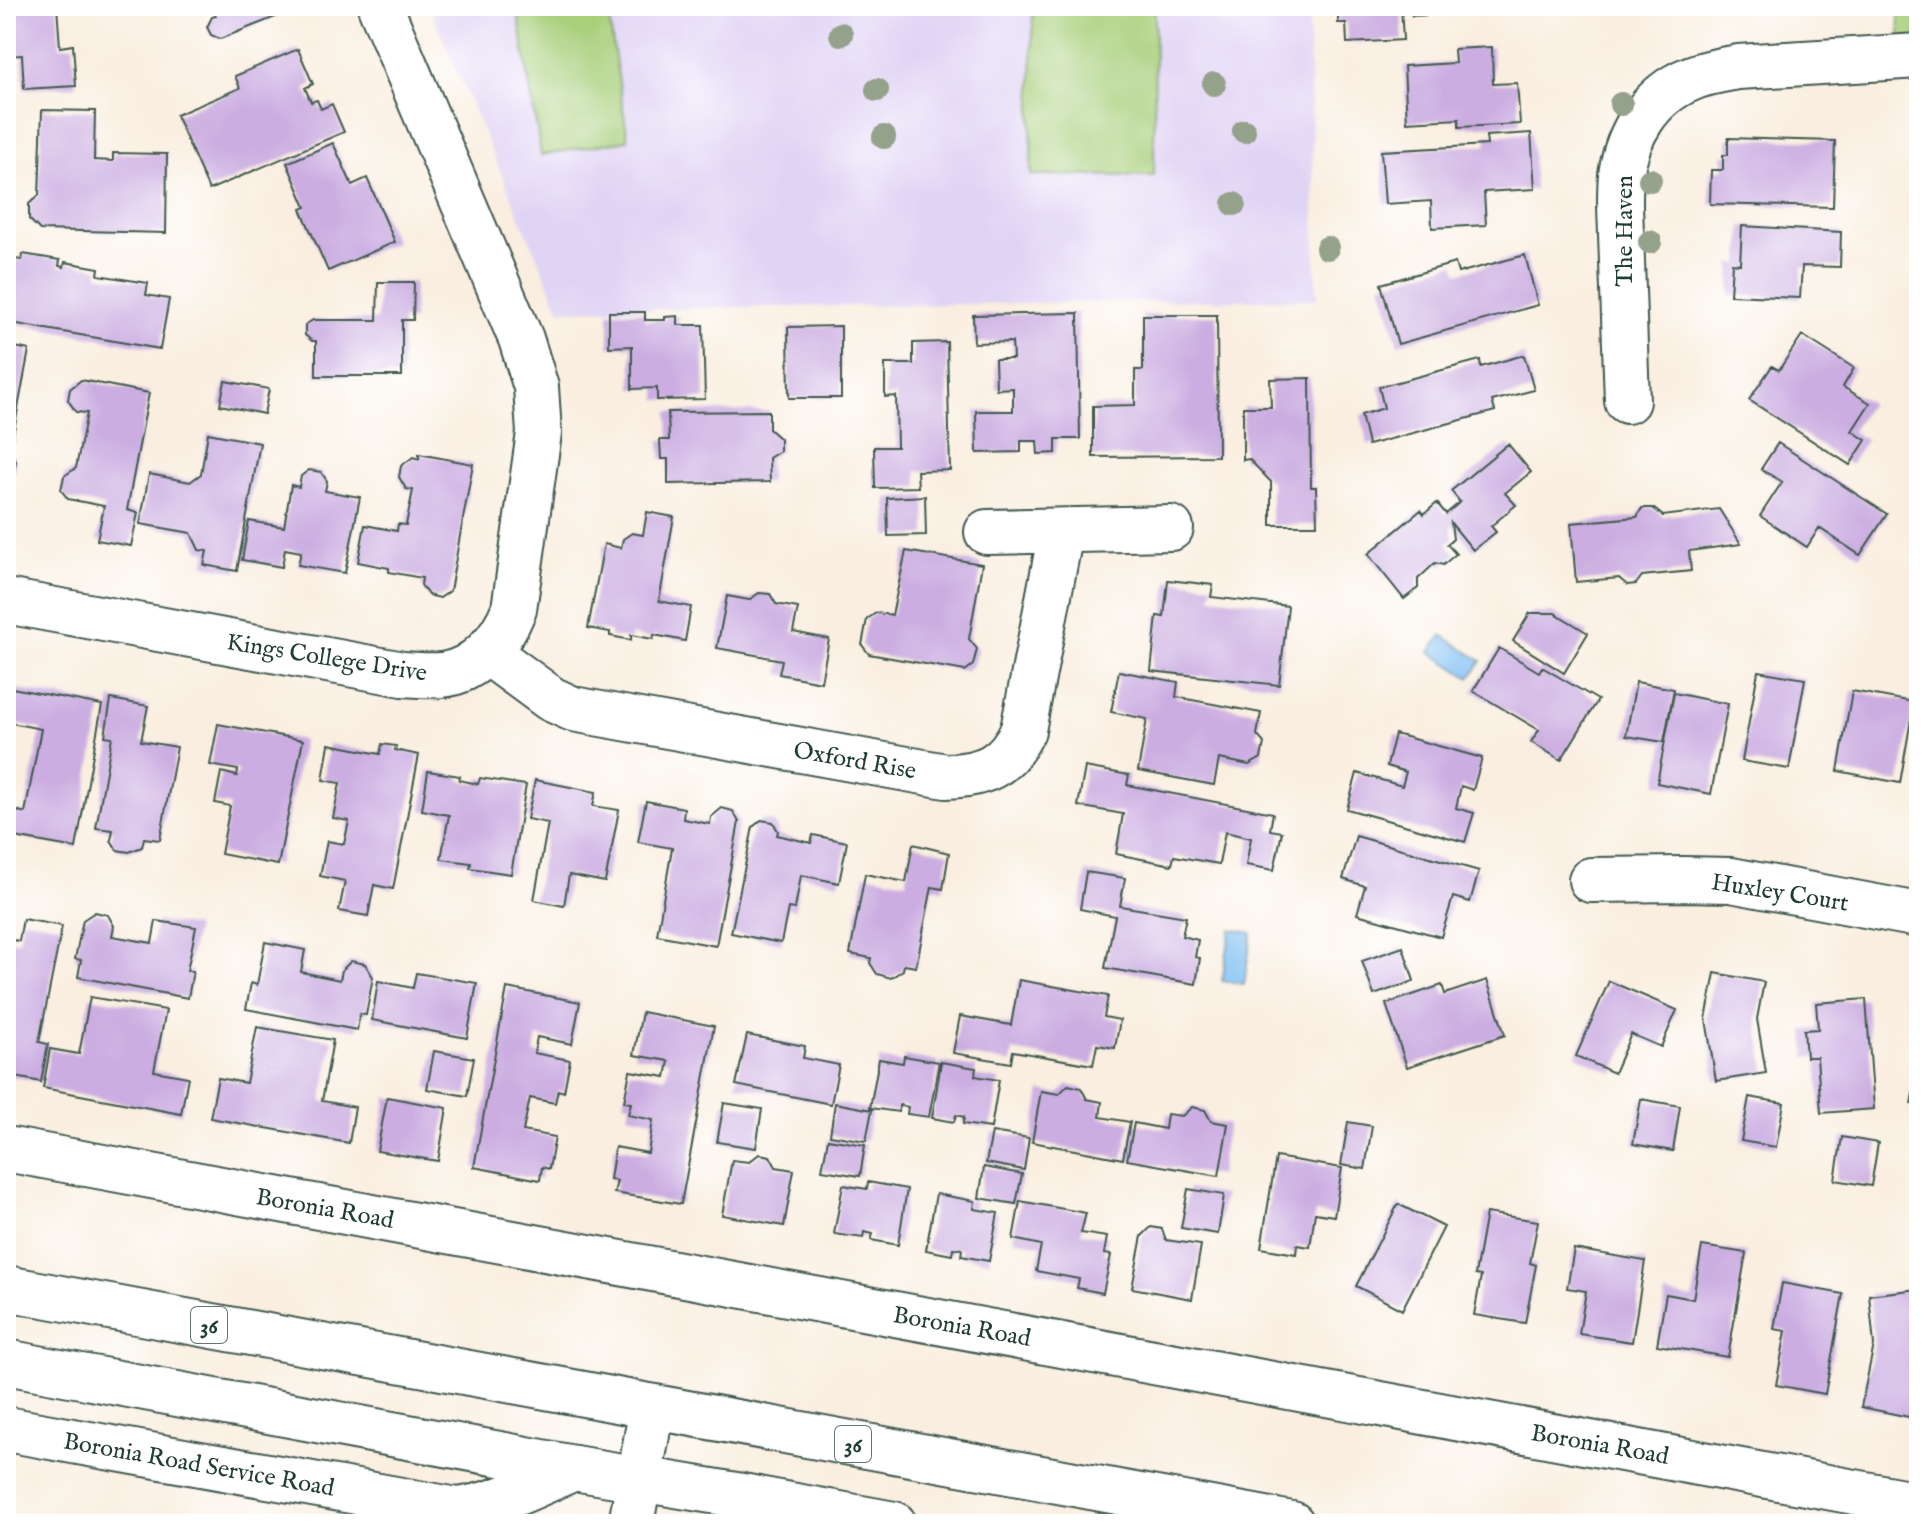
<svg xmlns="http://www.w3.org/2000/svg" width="1925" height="1530" font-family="'IM FELL English',serif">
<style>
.built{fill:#e0d4f4}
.green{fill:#a8cf7a;stroke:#648657;stroke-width:2}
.water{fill:#7dbef2;stroke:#4e7e93;stroke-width:2}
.building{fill:#cbade1}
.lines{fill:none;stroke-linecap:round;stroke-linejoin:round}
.minor-casing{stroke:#40584e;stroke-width:48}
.major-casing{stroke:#40584e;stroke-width:48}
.minor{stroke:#fff;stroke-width:44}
.major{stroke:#fff;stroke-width:44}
.tree{fill:#94a18b}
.labels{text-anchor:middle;stroke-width:6;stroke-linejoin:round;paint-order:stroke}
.shield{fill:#fff;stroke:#627771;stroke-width:2}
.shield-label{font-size:22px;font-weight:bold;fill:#1f3d34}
.street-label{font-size:24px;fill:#1f3d34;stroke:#fff}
</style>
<rect width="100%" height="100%" fill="#fff"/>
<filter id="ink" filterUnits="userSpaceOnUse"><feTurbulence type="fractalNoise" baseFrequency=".0125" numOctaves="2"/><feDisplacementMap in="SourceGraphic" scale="16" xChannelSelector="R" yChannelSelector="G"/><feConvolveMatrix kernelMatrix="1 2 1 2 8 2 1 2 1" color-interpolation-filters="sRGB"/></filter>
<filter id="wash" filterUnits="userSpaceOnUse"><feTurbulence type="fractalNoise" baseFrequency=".006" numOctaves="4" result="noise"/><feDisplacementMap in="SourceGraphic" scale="32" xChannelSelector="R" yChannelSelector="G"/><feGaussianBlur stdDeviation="1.8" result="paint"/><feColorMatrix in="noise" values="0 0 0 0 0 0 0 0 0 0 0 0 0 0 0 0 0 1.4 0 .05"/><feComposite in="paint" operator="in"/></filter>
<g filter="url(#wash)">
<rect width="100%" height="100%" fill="#f9eedf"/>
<path class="built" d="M429,6H1308L1317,299L560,310Z"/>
<path class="green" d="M517,6H607L628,140L541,155Z
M1033,6H1155L1154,176L1031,175Z
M1898,6H1919V56L1902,57Z"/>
<path class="water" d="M1442,635L1482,661L1470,678L1430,652Z
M1231,929L1252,933L1244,984L1222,981Z"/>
<g id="blocks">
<path class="building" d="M6,6H57L60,47L73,45L76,86L24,89L22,55L6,56Z
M212,6H292L293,10L220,39L211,35L207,27L212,17L216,16Z
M1338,6H1401L1403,40L1347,43L1346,23H1338Z
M1411,6H1484V12L1412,16Z
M1491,6H1543V8L1492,11Z
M1492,47L1493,84L1517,83L1520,124L1459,127V119L1407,122L1404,66L1455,63L1454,49Z
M298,49L313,84L305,88L311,102L317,100L321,109L332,104L344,132L209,190L176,115L240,88L235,76Z
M42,110L95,111L94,160L113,161V153L167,154L166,233L40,230L29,219V204L39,195Z
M1531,133L1535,189L1484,192L1486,225L1432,228L1431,201L1385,204L1381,151L1487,145L1486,136Z
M1728,138L1835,141L1833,207L1710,204L1711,170H1723V155H1728Z
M333,143L352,185L367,178L395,242L328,271L301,209L306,207L287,163Z
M1742,226L1841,232L1840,267L1802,266L1800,298L1730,295L1732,263L1740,264Z
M23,254L60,260L59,266L64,267L65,262L99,268L98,275L148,283L146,295L169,299L160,349L6,322V258L22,260Z
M1525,255L1538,305L1398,344L1381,284L1455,263L1458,273Z
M378,282H414L413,320H402V376H316V341H312L305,335V325L313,320H377Z
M609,312H645V320H665V317L678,316V325H703L705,399L657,400V388L632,389V346L609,347Z
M1078,313L1080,439H1056V453L1038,454L1037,441H1021V452L977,453L976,411H1013V388L996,389L995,359H1013L1012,342L974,343L973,315Z
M1143,315H1217L1218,456L1093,457V406L1135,405V370H1143Z
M841,326V398H789L788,327Z
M1802,335L1854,368L1843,387L1870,403L1852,431L1866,440L1850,465L1749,400L1772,366L1779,370Z
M947,342L950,470L917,471L918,487L875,488L874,447H897L896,396L885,397V364H913V343Z
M6,345L29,350L10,451L16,461L14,472L6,477Z
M1524,355L1534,390L1492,401L1495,411L1368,445L1361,415L1384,408L1379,387L1480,360L1481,367Z
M1310,378L1311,487H1316L1317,525H1271V482L1249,459L1243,460V407H1271L1270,379Z
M81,380L149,393L127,510L138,513L131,546L97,540L104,506L68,499L61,490L64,476L76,468L87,413L76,412L68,400L70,389Z
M225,381L269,389L264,414L220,405Z
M769,411V429L780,439V451L769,458L770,482L668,484V459H661L660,440H669L668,412Z
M208,433L260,443L237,571L204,565L207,551L199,550L191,533L140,524L149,474L190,482L201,474Z
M1778,443L1887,514L1860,555L1819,528L1807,547L1760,516L1782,482L1761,469Z
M1508,444L1531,472L1505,493L1516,505L1491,526L1496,532L1473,550L1451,523L1453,539L1447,544L1456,554L1443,565L1435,563L1418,579V588L1404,599L1368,554L1421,510L1424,514L1437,503L1446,514L1460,502L1451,491Z
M419,454L473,464L450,591L440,598L428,595L421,585L422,578L389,572V568L358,562L365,525L397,531L398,524L406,525L413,490L406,489L399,477L401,466L413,457L419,459Z
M309,470L321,472L327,481L325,491L360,497L345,573L298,565L301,552L285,549L282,567L242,560L249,521L284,527L291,485L299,487L301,476Z
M925,496L926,535L888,536L887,498Z
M1642,508H1653L1663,516L1719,509L1741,544L1689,551L1691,571L1642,576L1636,584L1627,585L1619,578L1576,582L1571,523L1637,517Z
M647,512L674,517L659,601L691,607L685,641L654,635L653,639L631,635V640L610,636V632L588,628L604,544L621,548L623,539L632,533L643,535Z
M906,551L982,564L969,639L977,649L973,665L965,671L869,654L862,645L867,619L876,613L892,615Z
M1168,580L1213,585L1211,597L1288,606L1279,685L1151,671L1157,616L1164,617Z
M759,593L770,594L776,604L798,608L793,632L829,639L821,682L779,674L782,660L717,648L727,596L749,600Z
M1530,613H1555L1588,633L1564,673L1513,641Z
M1499,648L1539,672L1542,667L1598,700L1561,760L1531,742L1539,730L1473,691Z
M1119,671L1178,682L1176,697L1261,713L1257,735L1264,743L1261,758L1249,765L1219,759L1214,785L1138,771L1147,719L1111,712Z
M1758,671L1805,679L1789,769L1742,761Z
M1636,682L1674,689L1664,742L1626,736Z
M12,688L102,705L76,848L15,837L10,827L12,817L19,811L25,813L41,729L6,722Z
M1852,691L1914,702L1900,783L1838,771Z
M1674,693L1728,704L1711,794L1657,783Z
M111,699L148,706L141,741L177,747L160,840L144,838L142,847L129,852L117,850L111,840L113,830L96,828L112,737L105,736Z
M218,724L303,740L278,865L221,854L230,806L215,803L221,772L237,776L238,770L210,765Z
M1395,734L1482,758L1473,790L1461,786L1456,808L1474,813L1465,842L1347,809L1357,773L1402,786L1406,772L1387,766Z
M329,744L380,754L382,744L396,746L395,750L419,755L393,889L374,885L368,916L339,911L345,881L320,876L327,841L344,844L349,821L333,818L340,783L323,780Z
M1085,767L1129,775L1127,785L1273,813L1270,830L1282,832L1274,870L1246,865L1251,838L1225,832L1219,864L1174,856L1172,865L1116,854L1123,814L1078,806Z
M428,771L460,776L459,780L478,784L480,778L526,785L511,874L470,868L471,863L441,859L449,815L422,810Z
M535,780L596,792L593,806L619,810L605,882L569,875L564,906L534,900L548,823L527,819Z
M646,801L684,808L683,819L710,824L711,817L722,808L733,811L739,822L716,946L657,935L672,848L638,842Z
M761,820L773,822L778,831L777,835L811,843L813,835L847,842L839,883L801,875L795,909L788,908L781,943L731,933L753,827Z
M1356,836L1479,871L1470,902L1453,897L1441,937L1357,914L1365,886L1343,879Z
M913,844L949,853L943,889L932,887L916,967L904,965L903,970L891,978L877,974L870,963L871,958L850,954L865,874L906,882Z
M1086,872L1125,878L1120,906L1186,917L1182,936L1198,940L1195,957L1200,958L1196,984L1105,968L1115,916L1080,909Z
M95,912L108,915L114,926L112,936L152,943L156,921L196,927L187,971H193L188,998L78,977L81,960L75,959L83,920Z
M23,919L62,926L39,1042L48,1044L41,1082L6,1075V939L19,941Z
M265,942L305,950L301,972L340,980L342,970L351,961L365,964L373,977L366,1015L360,1014L357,1030L246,1009L251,983L257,985Z
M1403,947L1414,981L1374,995L1362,961Z
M416,973L477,983L467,1038L372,1020L378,981L413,988Z
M1715,973L1764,982L1757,1019L1766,1073L1716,1081L1706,1019Z
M1019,980L1108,996L1104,1017L1120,1020L1115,1048L1097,1045L1093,1065L1013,1051L1011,1063L953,1053L960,1016L1011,1025Z
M1487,980L1505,1035L1407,1067L1386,1004L1442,985L1445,994Z
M1609,981L1677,1010L1661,1047L1631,1034L1614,1073L1576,1056Z
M507,988L580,1002L572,1044L537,1037L534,1053L570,1060L564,1092L558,1090L555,1103L530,1098L523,1131L555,1137L549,1169L542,1167L540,1180L474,1167Z
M90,997L166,1010L154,1071L188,1077L181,1114L43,1088L50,1049L79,1054Z
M1866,999L1874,1109L1821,1113L1817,1057H1806L1804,1030L1818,1029L1816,1003Z
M642,1012L714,1026L681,1204L614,1193L617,1181L610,1179L615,1147L648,1153L653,1120L628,1115L631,1103L624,1102L630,1071L666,1077L669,1061L634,1055Z
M257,1027L333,1040L322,1101L355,1107L349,1143L210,1118L218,1078L246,1083Z
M747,1035L805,1046L803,1058L839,1065L831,1104L736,1085Z
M434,1051L474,1058L467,1096L427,1089Z
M904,1056L939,1062L929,1117L907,1114L908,1107L900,1105L898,1112L870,1108L879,1059L903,1063Z
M941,1062L976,1068L975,1076L999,1080L991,1128L963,1124L964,1117L956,1115L954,1122L932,1118Z
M1918,1069H1919V1105L1911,1104Z
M1068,1085L1081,1088L1087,1099L1102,1102L1100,1117L1130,1122L1123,1159L1032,1142L1041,1091L1059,1094Z
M387,1097L447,1108L438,1161L377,1151Z
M1749,1097L1784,1103L1776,1147L1741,1141Z
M1641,1099L1680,1106L1673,1151L1633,1144Z
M724,1103L762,1109L756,1148L717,1142Z
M835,1103L872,1110L866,1141L830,1135Z
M1192,1107L1205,1110L1211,1121L1228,1124L1219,1176L1127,1160L1134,1123L1165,1129L1167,1114L1182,1116Z
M1348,1122L1372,1126L1365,1169L1341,1165Z
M992,1132L1029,1138L1024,1170L986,1163Z
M1842,1137L1878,1143L1871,1186L1835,1180Z
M828,1139L865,1145L860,1176L822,1170Z
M759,1154L770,1156L776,1167L794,1170L784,1226L722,1215L732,1160L749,1162Z
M1276,1157L1342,1168L1334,1216L1315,1213L1310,1247L1297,1245L1296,1254L1261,1248Z
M984,1167L1022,1174L1016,1204L979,1198Z
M868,1182L907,1189L898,1245L871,1240L873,1234L864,1232L863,1238L834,1234L843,1185L867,1189Z
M1188,1189L1224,1195L1218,1234L1181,1228Z
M936,1194L975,1201L974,1209L998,1213L989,1261L961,1256L962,1249L953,1248L952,1255L926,1250Z
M1020,1201L1086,1213L1081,1233L1107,1237L1104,1254L1111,1255L1103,1293L1077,1288L1079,1279L1036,1271L1041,1245L1013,1239Z
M1398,1204L1444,1227L1402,1310L1356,1286Z
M1486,1213L1538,1221L1530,1263L1536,1265L1525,1323L1474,1315L1481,1276L1475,1275Z
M1151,1227L1162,1229L1166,1240L1201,1245L1192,1299L1132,1288L1142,1236Z
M1702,1246L1746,1253L1728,1357L1657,1345L1666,1294L1693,1299Z
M1574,1249L1645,1261L1632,1342L1579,1334L1586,1291L1567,1288Z
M1782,1283L1843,1294L1825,1394L1776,1385L1786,1331L1774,1329Z
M1919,1289V1377L1909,1417L1861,1407L1874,1345L1869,1295Z"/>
</g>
</g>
<g filter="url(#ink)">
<use href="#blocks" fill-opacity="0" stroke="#40584e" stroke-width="2"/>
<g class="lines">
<defs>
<path id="minor" d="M1627,401L1620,206C1620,196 1620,185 1621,175C1627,134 1650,95 1690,79C1705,72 1722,70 1738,67L1919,56
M987,532L1171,528
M6,601L403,674C416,675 429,676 442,675C477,671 502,639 514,609L539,433L536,387L521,339L380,6
M487,652L551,699L573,709L946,776C984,775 1006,766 1023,730L1061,532
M1591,880L1684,879L1731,880L1919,915
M6,1149L1919,1504
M6,1429L457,1510C498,1505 537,1484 574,1468
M631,1524L652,1407"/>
<path id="major" d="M6,1288L1292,1524
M6,1362L574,1468L742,1496L894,1524"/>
</defs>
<use href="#minor" class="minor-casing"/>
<use href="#major" class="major-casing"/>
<use href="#minor" class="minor"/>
<use href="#major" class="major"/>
</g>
<g class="tree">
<circle cx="841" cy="34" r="12"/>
<circle cx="1214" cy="84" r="12"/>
<circle cx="877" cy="90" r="12"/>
<circle cx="1621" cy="104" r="12"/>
<circle cx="1244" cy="131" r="12"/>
<circle cx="884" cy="137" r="12"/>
<circle cx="1650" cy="180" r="12"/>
<circle cx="1234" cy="204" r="12"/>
<circle cx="1650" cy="242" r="12"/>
<circle cx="1327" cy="248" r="12"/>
</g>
</g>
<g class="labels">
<g class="shield">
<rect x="191" y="1307" width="36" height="36" rx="6"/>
<rect x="835" y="1426" width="36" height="36" rx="6"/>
</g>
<g class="shield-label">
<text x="209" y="1333">36</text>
<text x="853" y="1452">36</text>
</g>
<g class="street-label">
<text transform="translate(1624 231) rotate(-90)" y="8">The Haven</text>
<text transform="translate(327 657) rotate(9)" y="8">Kings College Drive</text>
<text transform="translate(855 760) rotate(10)" y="8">Oxford Rise</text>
<text transform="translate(1780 892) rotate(9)" y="8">Huxley Court</text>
<text transform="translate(325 1208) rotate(10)" y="8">Boronia Road</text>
<text transform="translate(962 1326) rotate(10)" y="8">Boronia Road</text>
<text transform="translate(1600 1444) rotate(10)" y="8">Boronia Road</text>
<text transform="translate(199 1464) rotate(10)" y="8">Boronia Road Service Road</text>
</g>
</g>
<rect width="1925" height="1530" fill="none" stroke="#fff" stroke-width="32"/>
</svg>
